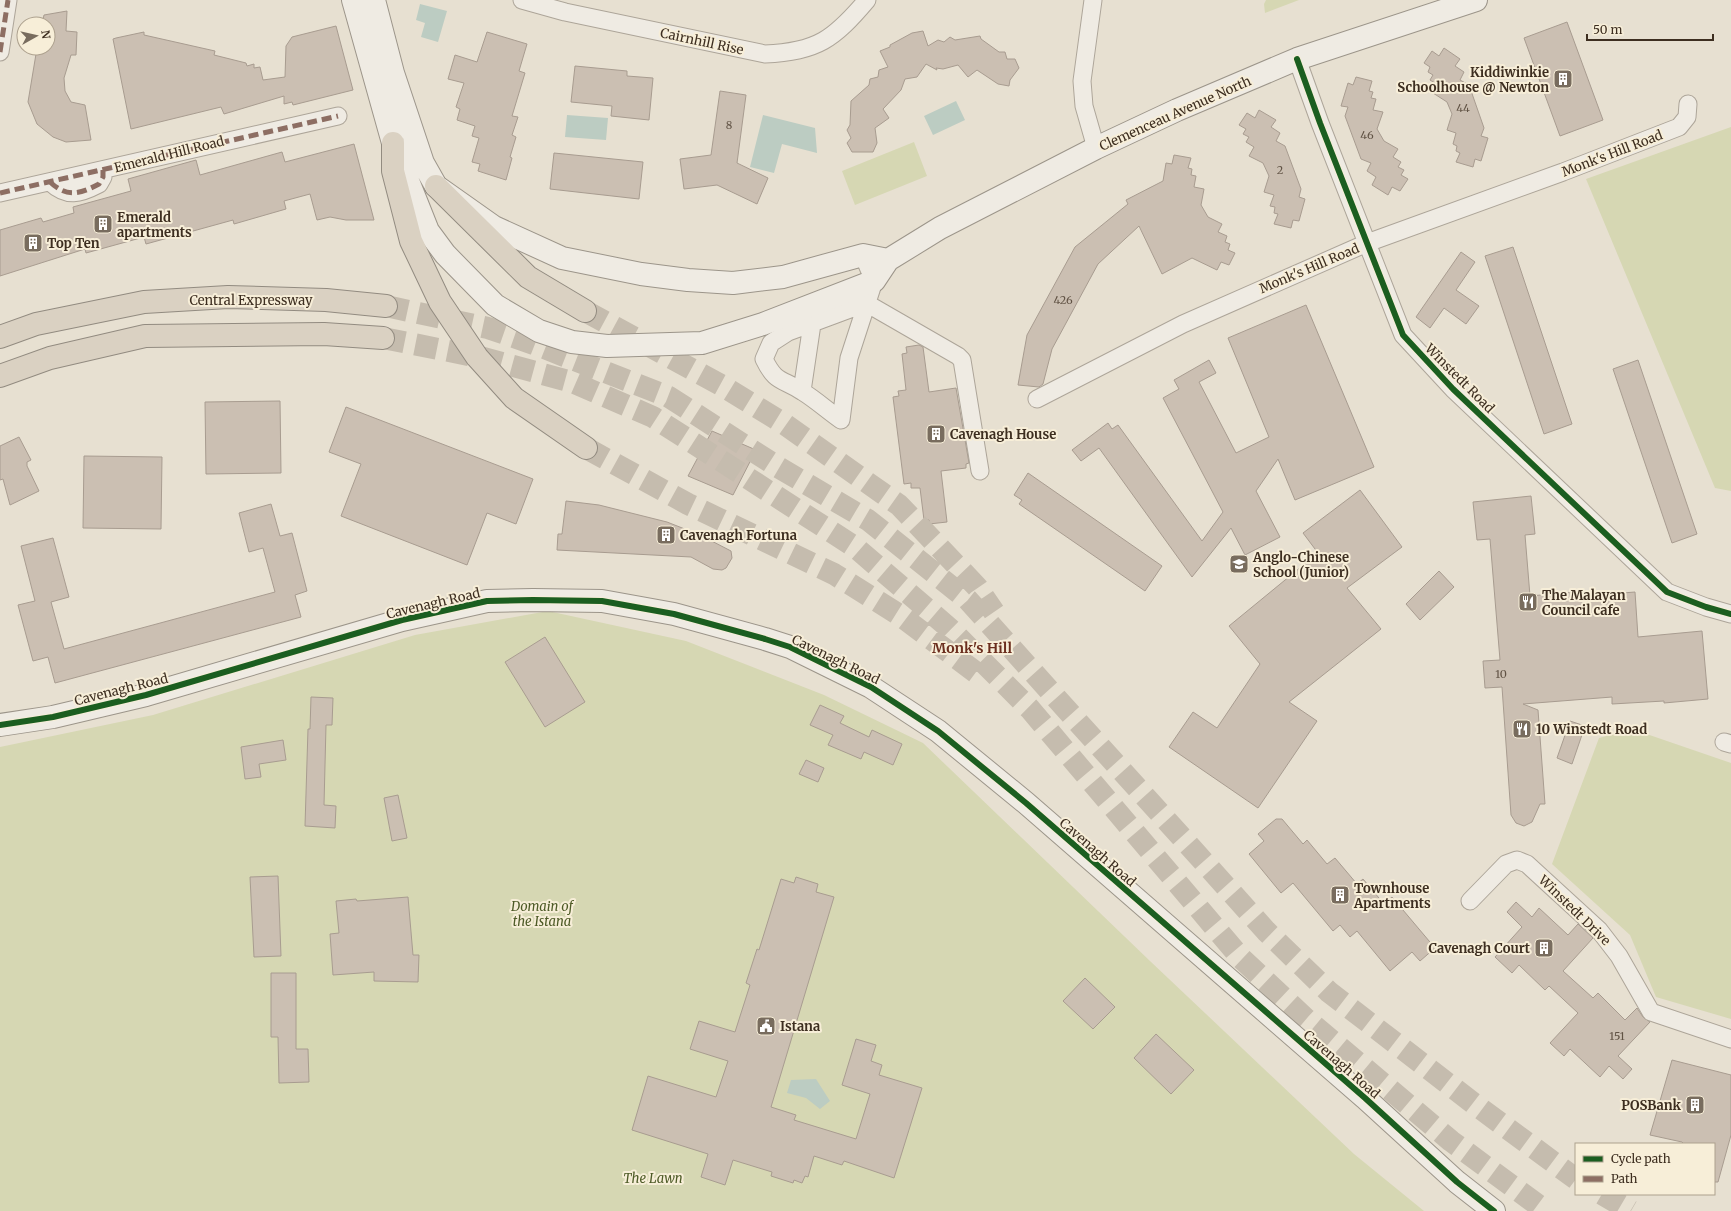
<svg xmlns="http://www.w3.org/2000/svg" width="1731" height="1211" font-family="Merriweather,serif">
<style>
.green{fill:#d6d7b3}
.water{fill:#bcccc2}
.building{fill:#cbbfb2;stroke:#a89c90}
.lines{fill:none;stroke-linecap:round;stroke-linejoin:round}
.highway-tunnel{stroke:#c5bcae;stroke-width:22;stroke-dasharray:22 11;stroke-linecap:butt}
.street-casing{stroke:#ada599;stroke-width:19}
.secondary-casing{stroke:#9c958a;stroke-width:24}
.highway-casing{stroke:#928b80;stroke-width:24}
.street{stroke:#efebe3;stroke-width:17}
.secondary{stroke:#efebe3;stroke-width:22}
.highway{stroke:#dad1c2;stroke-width:22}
.quiet{stroke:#8d6e63;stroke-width:5;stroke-dasharray:10 5;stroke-linecap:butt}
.cycleway-casing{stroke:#f7eed8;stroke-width:8}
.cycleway{stroke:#1b5e20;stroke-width:6}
.labels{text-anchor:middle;stroke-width:4;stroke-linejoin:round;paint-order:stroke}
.number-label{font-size:11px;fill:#605244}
.street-label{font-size:13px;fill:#3d2e20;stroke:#f7eed8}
.poi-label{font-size:13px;font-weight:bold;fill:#3d2e20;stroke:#f7eed8;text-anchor:start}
.park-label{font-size:13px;font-style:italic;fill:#4d5a26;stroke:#f7eed8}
.neighbourhood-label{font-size:14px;font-weight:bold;fill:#6b2e1e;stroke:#f7eed8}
</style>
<rect width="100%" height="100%" fill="#e7e0d1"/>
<path class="green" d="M1266,0H1299L1265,13L1264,4Z
M1731,127V491L1715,488L1586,179Z
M914,142L927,176L855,205L842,171Z
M548,611L686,641L824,695L923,743L1150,961L1354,1154L1424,1211H0V747L153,715L415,635Z
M1632,729L1731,763V1019L1656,997L1630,935L1552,864L1599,738Z"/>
<path class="water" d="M420,4L447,11L438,42L421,37L425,23L416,20Z
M956,101L965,120L933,135L924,116Z
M567,115L608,118L606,140L565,137Z
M763,115L815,128L817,153L782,144L774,173L750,167Z
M816,1079L830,1101L820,1109L806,1098L787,1093L791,1080Z"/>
<path class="building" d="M67,11L66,31L77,32L76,55H71L64,78L65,91L71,102L85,105L91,140L66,142L53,137L37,124L28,102L37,48H48V24H42L44,15Z
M1567,22L1603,120L1560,136L1524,38Z
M336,26L353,90L293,105L292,102L284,104V96L224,114L221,107L131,129L113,39L116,38L144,32V35L215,51L214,55L246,63L247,66L254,64V68L260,67L263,80L285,77L286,46L292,37Z
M923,31L928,46L938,40L944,42L950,37L955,40L980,36L981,39L999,52H1005L1007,59H1015L1019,68L1010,80L1009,86L998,84L977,70L968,77L958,65L943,69L936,68L937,70L926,64L917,77L905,79L901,90L883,109L889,118L875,128L877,143L873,152H852L847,143L851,138L847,130L850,125L851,101L869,85L870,79L878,77L879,70L888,67L880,51L890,47V45L912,33Z
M487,32L527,44L519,71L525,73L512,116L518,117L512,135L516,137L510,157L512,158L506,180L478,171L480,164L472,162L479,138L472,136L475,126L457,120L460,109L456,107L464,83L448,79L455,55L477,62Z
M1444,48L1460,59L1455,66L1464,72L1460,80L1469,85L1484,128L1481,136L1488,138L1481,161L1475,159L1473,167L1456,162L1460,153L1456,151L1457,146L1453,144L1456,133L1447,130L1452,114L1447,102L1433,93L1438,85L1430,80L1433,75L1428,72L1430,67L1424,63L1432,51L1439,56Z
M575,66L627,71V76L653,78L649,120L611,116L612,106L571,102Z
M1356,77L1372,81L1369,91L1373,92L1371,98L1376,99L1373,110L1383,112L1377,129L1384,141L1398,149L1393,157L1401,162L1398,167L1404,170L1401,175L1408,179L1400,191L1392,187L1388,195L1372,185L1376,177L1367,171L1371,163L1361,159L1345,116L1348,107L1341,106L1348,83L1353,85Z
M720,91L746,95L737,163L768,178L757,204L717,185L684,189L680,159L711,155Z
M1259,110L1276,120L1271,127L1280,133L1276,141L1285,146L1301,189L1299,197L1305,199L1299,221L1293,220L1291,228L1274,224L1278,214L1274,213L1275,207L1270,206L1274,195L1264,192L1269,176L1263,163L1249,156L1254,147L1246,142L1249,137L1243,134L1246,129L1239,125L1247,113L1255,118Z
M354,144L374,220H346L330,217L317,220L310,194L284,201L286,209L234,224L233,220L146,244L144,237L86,253L85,249L0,276V230L41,218L43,222L74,213L73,207L131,191L128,179L196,160L200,175L282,152L285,162Z
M554,153L643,162L639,199L550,189Z
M1174,155L1191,158L1188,168L1192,169L1191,175L1196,176L1194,187L1204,189L1201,205L1208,217L1222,224L1218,232L1227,236L1225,242L1230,244L1228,250L1235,253L1229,265L1221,262L1217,270L1192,258L1162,274L1139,226L1098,264L1052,349L1043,384L1039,387L1018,385L1027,335L1075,247L1128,204L1126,200L1163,181L1166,163L1172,164Z
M1513,247L1572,424L1544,434L1485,256Z
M1461,252L1475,262L1456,290L1479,306L1466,324L1444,308L1430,328L1416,317Z
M1306,305L1374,467L1295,500L1278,459L1256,491L1280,537L1245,555L1231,528L1192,577L1099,448L1081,461L1072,450L1108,423L1112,429L1118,425L1202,541L1223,512L1163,398L1179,389L1174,380L1209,360L1216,373L1199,382L1236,453L1269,437L1228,338Z
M919,345L923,347L929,392L956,388L969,463L966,464V468L941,471L947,522L929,524V520H924L920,488H911V483L904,484L893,397L899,396L898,391L906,390L902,354L907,353L906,347Z
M1638,360L1697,534L1672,543L1613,369Z
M280,401L281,473L206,474L205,402Z
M346,407L533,479L516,524L487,513L467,565L341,516L361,464L329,452Z
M712,431L756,450L733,495L688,476Z
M19,437L31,460L27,462V466L39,491L10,505L3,479L0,480V446Z
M84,456L162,457L161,529L83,528Z
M1028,473L1162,566L1145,591L1019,504L1022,500L1014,495Z
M1360,490L1402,547L1347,588L1381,629L1289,702L1317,721L1258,808L1169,747L1193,712L1217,728L1260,664L1229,626L1318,553L1303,533Z
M1531,496L1535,534L1525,535L1530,596L1584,591L1585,596L1635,592L1638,637L1702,631L1708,699L1664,703V701L1612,704V697L1523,704L1538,710L1545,804H1540L1532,822L1524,826L1516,823L1511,815L1502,687L1485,688L1483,661L1500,660L1490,539L1477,540L1473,502Z
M566,501L599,505L667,522L700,535L731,551L732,558L726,568L722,570L713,569L691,557L557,550L558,534H562Z
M271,504L280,536L292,533L307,591L295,595L301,617L55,683L48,657L33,661L18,605L35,601L21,546L53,538L69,597L51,602L64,649L275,592L263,548L249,552L239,513Z
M1439,571L1454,587L1420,620L1406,604Z
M545,637L585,702L545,727L505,662Z
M311,697L333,698L332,725H326L324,805L336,806L335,828L305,826L308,729H310Z
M820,705L844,716L840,723L869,737L872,730L902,744L893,765L864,752L861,759L828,745L833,735L810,725Z
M1570,721L1585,726L1572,764L1557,758Z
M283,740L286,760L259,764L261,777L245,779L241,747Z
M806,760L824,768L818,782L799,774Z
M398,795L407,838L392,841L384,798Z
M1276,819H1282L1303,844L1307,840L1327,864L1335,858L1357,884L1363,879L1384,904L1392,897L1435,948L1420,961L1412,952L1390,971L1357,931L1350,937L1340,925L1333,931L1293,883L1281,893L1249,854L1264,841L1258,834Z
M278,876L281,956L254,957L250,877Z
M796,877L818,884L816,892L834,897L771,1107L796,1115L794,1120L856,1139L870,1094L842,1085L856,1039L876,1045L871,1061L882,1065L879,1075L922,1088L894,1178L844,1161L842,1165L814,1156L808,1177L805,1176L802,1183L794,1180L793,1183L771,1176L772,1172L733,1160L725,1185L701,1177L708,1154L632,1130L648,1076L716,1097L728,1061L690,1049L699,1021L735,1032L750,985L746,983L757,949L759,950L781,879L794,883Z
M408,897L413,955H419L418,982L374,981V972L333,975L330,934L339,933L336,901L356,899L357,901Z
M1516,902L1532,917L1539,908L1568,935L1578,924L1593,938L1563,971L1593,998L1598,993L1625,1020L1637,1008L1643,1017L1650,1022L1618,1056L1632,1069L1623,1079L1609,1066L1600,1077L1570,1049L1564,1056L1550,1043L1578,1013L1549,986L1545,990L1519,965L1512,973L1495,957L1522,927L1507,912Z
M271,973H296V1049H308L309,1082L279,1083L278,1037H271Z
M1085,978L1115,1007L1093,1029L1063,1001Z
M1156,1034L1194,1070L1171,1094L1134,1058Z
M1672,1060L1731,1075V1135L1718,1182H1714V1144H1684L1682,1142L1650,1135Z"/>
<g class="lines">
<path class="highway-tunnel" d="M386,306L488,328L534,344L669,397L778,467L868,520L968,600L1266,931L1329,992L1473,1103L1576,1179
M585,311L721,385L783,423L899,505L977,587L994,612
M383,338L484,358L572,382L653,417L855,547L949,628L1030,709L1240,957L1306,1019L1451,1141L1546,1211
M586,448L688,504L834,574L898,614L982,677
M1602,1194L1631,1211"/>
<defs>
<path id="street" d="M522,0L565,12L765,54C817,52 834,39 867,0
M1093,0L1082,81L1084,106L1096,148
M0,52L8,0
M1297,59L1320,123L1403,335L1453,389L1667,592L1706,607L1731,614
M50,182C67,198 80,194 99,184L103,177V170
M0,193L338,116
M863,255L874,281L849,358L841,420C828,411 816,400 803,392C782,378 776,384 764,359L771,343L788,332L866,303
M866,303L958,356L962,360L980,471
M802,391L812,324
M1037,399L1183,324L1367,243L1563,172L1679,127L1687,117L1688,104
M1724,742L1731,744
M1470,901L1506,864L1517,860L1527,864L1599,930L1619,956L1651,1012L1731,1039"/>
<path id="secondary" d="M353,0L393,143L428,231L445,254L495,305L539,331L572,342L607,346L702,343L763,324L874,281L888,260L940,228L1096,148L1177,110L1297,59L1476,0
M374,0L393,73L423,163L436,186L494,227L562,258L641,274L688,280L733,283L783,277L863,255L888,260
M0,725L53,717L146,695L402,620L487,601L533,600L602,601L674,614L765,639L790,647L871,687L938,731L1026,803L1365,1098L1457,1182L1494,1211"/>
<path id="highway" d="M393,143V171L411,241L440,302L477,357L514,398L586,448
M436,186L528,277L585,311
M0,337L36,324L144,302L228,297L326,300L386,306
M0,376L50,358L145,336L324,334L383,338"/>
</defs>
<use href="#street" class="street-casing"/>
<use href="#secondary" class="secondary-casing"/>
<use href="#highway" class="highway-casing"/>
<use href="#street" class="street"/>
<use href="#secondary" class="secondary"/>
<use href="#highway" class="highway"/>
<path class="quiet" d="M0,52L8,0
M50,182C67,198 80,194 99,184L103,177V170
M0,193L338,116"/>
<defs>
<path id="cycleway" d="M1297,59L1320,123L1403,335L1453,389L1667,592L1706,607L1731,614
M0,725L53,717L146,695L402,620L487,601L533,600L602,601L674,614L765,639L790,647L871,687L938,731L1026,803L1365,1098L1457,1182L1494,1211"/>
</defs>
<use href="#cycleway" class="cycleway-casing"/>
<use href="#cycleway" class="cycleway"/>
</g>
<defs>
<symbol id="building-square" viewBox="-11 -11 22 22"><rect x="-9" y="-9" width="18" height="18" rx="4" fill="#786c5e" stroke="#f7eed8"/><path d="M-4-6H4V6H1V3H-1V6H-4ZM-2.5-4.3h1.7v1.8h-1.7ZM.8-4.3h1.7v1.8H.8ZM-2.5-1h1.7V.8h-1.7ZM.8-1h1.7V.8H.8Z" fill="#fff"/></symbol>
<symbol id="school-square" viewBox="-11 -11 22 22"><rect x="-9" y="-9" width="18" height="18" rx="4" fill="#786c5e" stroke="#f7eed8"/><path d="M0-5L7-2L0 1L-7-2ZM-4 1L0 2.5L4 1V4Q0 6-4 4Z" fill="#fff"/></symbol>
<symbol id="restaurant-square" viewBox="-11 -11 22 22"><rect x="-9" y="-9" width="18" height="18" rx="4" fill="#786c5e" stroke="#f7eed8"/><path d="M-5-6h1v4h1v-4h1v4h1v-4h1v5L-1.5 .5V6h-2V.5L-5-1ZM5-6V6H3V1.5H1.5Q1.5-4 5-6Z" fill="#fff"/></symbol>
<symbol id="civic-square" viewBox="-11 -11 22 22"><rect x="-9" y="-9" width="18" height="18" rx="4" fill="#786c5e" stroke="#f7eed8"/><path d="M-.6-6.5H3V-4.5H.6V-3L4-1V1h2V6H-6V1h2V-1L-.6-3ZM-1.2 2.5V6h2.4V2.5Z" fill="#fff"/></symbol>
</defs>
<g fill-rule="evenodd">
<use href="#building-square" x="1552" y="68" width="22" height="22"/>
<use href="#building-square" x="92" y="213" width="22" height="22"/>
<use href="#building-square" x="22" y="232" width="22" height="22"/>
<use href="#building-square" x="925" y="423" width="22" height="22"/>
<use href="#building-square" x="655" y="524" width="22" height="22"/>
<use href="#school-square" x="1228" y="553" width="22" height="22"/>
<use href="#restaurant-square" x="1517" y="591" width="22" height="22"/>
<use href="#restaurant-square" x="1511" y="718" width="22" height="22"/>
<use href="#building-square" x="1329" y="884" width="22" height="22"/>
<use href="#building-square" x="1533" y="937" width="22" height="22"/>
<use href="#civic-square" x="755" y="1015" width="22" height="22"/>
<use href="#building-square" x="1684" y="1094" width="22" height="22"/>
</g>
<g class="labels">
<g class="number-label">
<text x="1463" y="112">44</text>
<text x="729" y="129">8</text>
<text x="1367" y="139">46</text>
<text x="1280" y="174">2</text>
<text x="1063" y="304">426</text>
<text x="1501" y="678">10</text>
<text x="1617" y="1040">151</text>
</g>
<g class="street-label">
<text transform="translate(702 41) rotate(12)" y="5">Cairnhill Rise</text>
<text transform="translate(1175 113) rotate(-24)" y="5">Clemenceau Avenue North</text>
<text transform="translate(1612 153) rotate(-21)" y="5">Monk's Hill Road</text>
<text transform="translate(169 154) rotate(-14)" y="5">Emerald Hill Road</text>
<text transform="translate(1309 268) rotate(-23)" y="5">Monk's Hill Road</text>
<text x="251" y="305">Central Expressway</text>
<text transform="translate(1460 378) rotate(45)" y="5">Winstedt Road</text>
<text transform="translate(433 603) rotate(-13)" y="5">Cavenagh Road</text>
<text transform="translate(836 659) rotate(26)" y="5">Cavenagh Road</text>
<text transform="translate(121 689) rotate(-14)" y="5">Cavenagh Road</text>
<text transform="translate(1098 852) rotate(41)" y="5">Cavenagh Road</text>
<text transform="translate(1575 910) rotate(44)" y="5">Winstedt Drive</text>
<text transform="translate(1342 1064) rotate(41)" y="5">Cavenagh Road</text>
</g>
<g class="poi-label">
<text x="1549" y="77" text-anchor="end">Kiddiwinkie<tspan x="1549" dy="15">Schoolhouse @ Newton</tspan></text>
<text x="117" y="222">Emerald<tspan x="117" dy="15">apartments</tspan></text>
<text x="47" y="248">Top Ten</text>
<text x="950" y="439">Cavenagh House</text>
<text x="680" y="540">Cavenagh Fortuna</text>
<text x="1253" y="562">Anglo-Chinese<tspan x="1253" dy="15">School (Junior)</tspan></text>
<text x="1542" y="600">The Malayan<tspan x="1542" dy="15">Council cafe</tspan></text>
<text x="1536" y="734">10 Winstedt Road</text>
<text x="1354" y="893">Townhouse<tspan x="1354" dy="15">Apartments</tspan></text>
<text x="1530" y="953" text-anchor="end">Cavenagh Court</text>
<text x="780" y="1031">Istana</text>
<text x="1681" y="1110" text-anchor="end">POSBank</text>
</g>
<g class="park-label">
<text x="542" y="911">Domain of<tspan x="542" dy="15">the Istana</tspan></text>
<text x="653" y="1183">The Lawn</text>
</g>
<g class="neighbourhood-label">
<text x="972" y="653">Monk's Hill</text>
</g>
</g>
<rect x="1575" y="1143" width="140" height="52" fill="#f7eed8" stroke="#ada18e"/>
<rect x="1583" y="1156" width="20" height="6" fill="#1b5e20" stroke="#ada18e"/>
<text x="1611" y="1163" font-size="12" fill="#3d2e20">Cycle path</text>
<rect x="1583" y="1176" width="20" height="6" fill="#8d6e63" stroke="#ada18e"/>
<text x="1611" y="1183" font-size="12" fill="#3d2e20">Path</text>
<g transform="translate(36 36) rotate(82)"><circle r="19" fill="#f7eed8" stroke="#ada18e"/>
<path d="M0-3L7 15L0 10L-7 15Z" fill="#786c5e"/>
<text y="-6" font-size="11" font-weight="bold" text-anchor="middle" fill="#3d2e20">N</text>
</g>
<path d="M1587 34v6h126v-6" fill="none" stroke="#3d2e20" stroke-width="2"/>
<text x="1593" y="34" font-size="12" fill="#3d2e20" stroke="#f7eed8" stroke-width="3" paint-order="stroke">50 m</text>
</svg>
